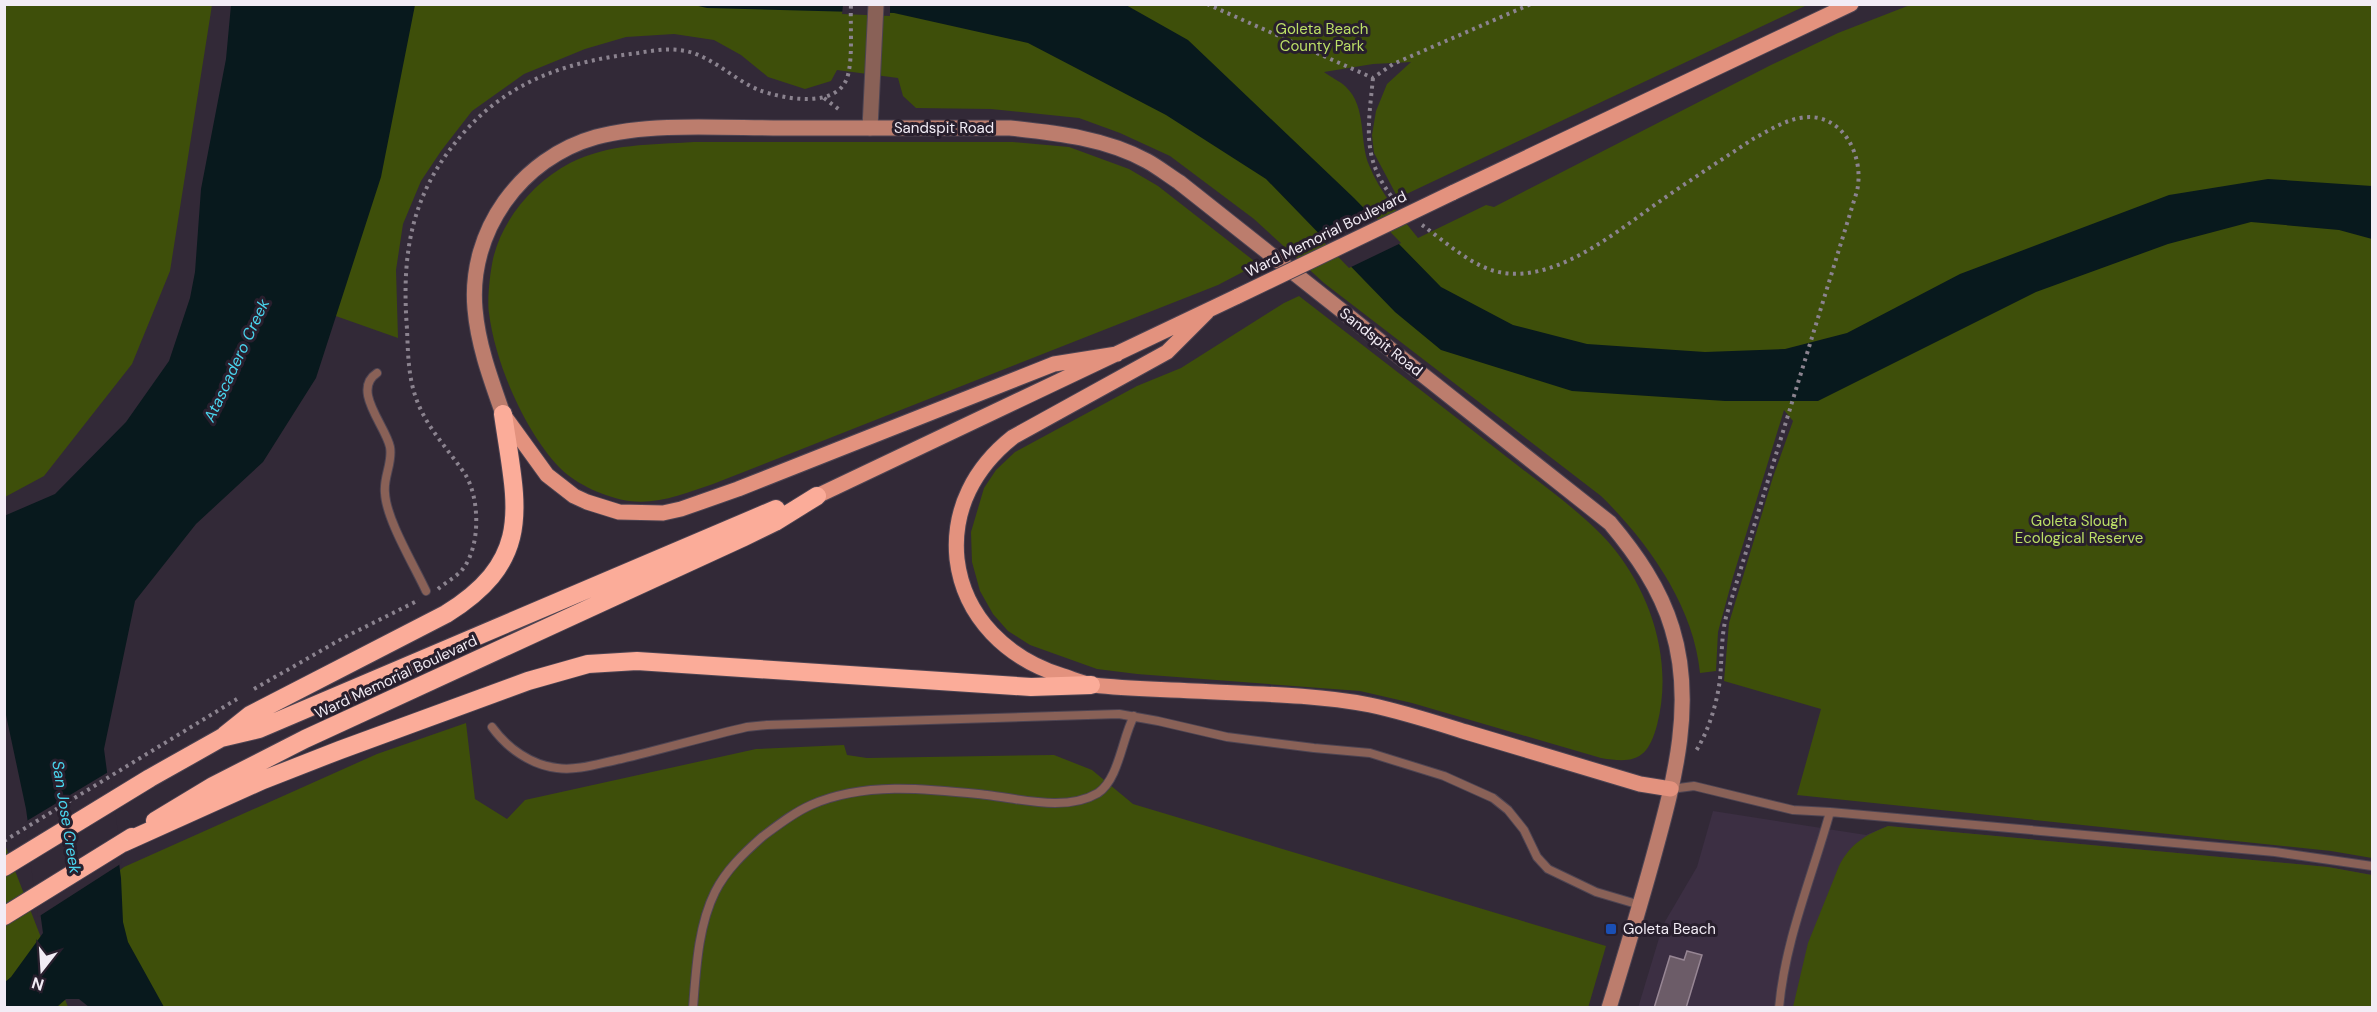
<svg xmlns="http://www.w3.org/2000/svg" width="2377" height="1012" font-family="'DM Sans',sans-serif">
<style>
.built{fill:#3c2f43}
.green{fill:#3e4f0a}
.water{fill:#08191d}
.pier{fill:#322937}
.building{fill:#6c5c68;stroke:#978694;stroke-width:1.5}
.lines{fill:none;stroke-linecap:round;stroke-linejoin:round}
.lane-casing{stroke:#4d4452;stroke-width:10}
.street-casing{stroke:#4d4452;stroke-width:17}
.secondary-casing{stroke:#4d4452;stroke-width:17}
.primary-casing{stroke:#4d4452;stroke-width:17}
.highway-casing{stroke:#4d4452;stroke-width:20}
.path{stroke:#8b838f;stroke-width:4;stroke-dasharray:3 4.5;stroke-linecap:butt}
.lane{stroke:#896157;stroke-width:8}
.street{stroke:#896157;stroke-width:15}
.secondary{stroke:#bc7d6d;stroke-width:15}
.primary{stroke:#e3927e;stroke-width:15}
.highway{stroke:#fbac99;stroke-width:18}
.primary-bridge-casing{stroke:#4d4452;stroke-width:17;stroke-linecap:butt}
.primary-bridge{stroke:#e3927e;stroke-width:15}
.transit-dot{fill:#1a4fb4;stroke:#281f2d;stroke-width:2}
.labels{text-anchor:middle;stroke-width:6;stroke-linejoin:round;paint-order:stroke}
.park-label{font-size:15px;fill:#bcdf67;stroke:#281f2d}
.street-label{font-size:15px;fill:#f2ecf5;stroke:#281f2d}
.poi-label{font-size:15px;fill:#f2ecf5;stroke:#281f2d;text-anchor:start}
.water-label{font-size:16px;font-style:italic;fill:#49d4ed;stroke:#281f2d}
</style>
<rect width="100%" height="100%" fill="#322937"/>
<path class="built" d="M1713,811L1866,835L1888,826L2328,867L2372,875V1007L1638,1008L1663,925L1697,867Z"/>
<path class="green" d="M5,4L212,5L170,271L132,364L44,476L5,497Z
M331,5H1807L1398,198L1374,153L1372,135L1376,111L1387,84L1411,62L1373,64L1324,72C1330,77 1340,81 1346,87C1367,107 1359,141 1369,165C1380,193 1400,215 1418,238L1486,205L1494,207L1771,65L1838,33L1910,5H2372V858L2331,851L1797,795L1821,709L1724,681L1729,623L1773,477L1793,421L1784,410L1733,577L1718,632L1716,671L1700,673C1694,606 1647,541 1601,496L1324,283L1254,219L1170,156L1120,133L1079,118L991,109L916,108L903,96L898,78L837,70L831,81L805,89L768,77L741,55L714,40L674,34L626,37L585,49L524,74L472,111L441,151L421,181L403,224L396,270L398,338L282,297Z
M694,142H1013L1069,147L1129,169L1158,186L1258,264L1218,285L713,484C686,493 658,505 629,501C605,497 577,485 560,468C525,432 495,363 489,313C487,300 490,273 493,259C502,219 534,182 570,163C610,143 651,145 694,142Z
M1299,296C1369,350 1439,404 1508,458C1541,484 1590,518 1615,550C1653,598 1673,664 1657,725C1648,759 1635,764 1601,758L1412,703L1360,691L1137,674L1097,669L1030,645L1008,631L993,614L980,591L972,562L971,532L984,488L996,470L1015,452L1137,386L1181,368L1284,303Z
M466,723L475,799L507,819L525,800L756,749L844,745L847,755L867,758L1054,755L1092,770L1133,804L1606,946L1588,1008H162L124,954L115,874L124,867L377,754Z
M1888,826L2328,867L2372,875V1007H1793L1808,943L1839,866C1850,844 1865,835 1888,826Z
M5,845L68,1007H5Z"/>
<path class="water" d="M231,5H415L381,177L316,378L263,462L196,524L135,601L104,749L121,878L123,922L128,942L164,1007H89L79,999H66L57,1007H5V982L11,977L43,933L26,809L6,715L4,516L55,494L126,422L169,361L190,298L195,272L201,189L226,59Z
M694,5H1126L1188,40L1354,198L1441,287L1513,325L1587,344L1705,352L1785,349L1847,333L1960,274L2169,195L2268,179L2372,186V239L2339,230L2251,222L2168,244L2036,292L1818,401H1725L1572,391L1441,350L1395,312L1266,179L1166,115L1028,43L894,13L707,8Z"/>
<path class="pier" d="M843,5H890V16L842,14Z
M1368,209L1401,243L1349,268L1316,234Z
M110,771L122,863L38,917L25,822Z"/>
<path class="building" d="M1687,951L1702,955L1686,1008H1654L1670,956L1684,960Z"/>
<g class="lines">
<defs>
<path id="lane" d="M377,373C351,390 386,426 390,447C393,463 383,477 385,493C386,519 414,565 426,591
M492,727C507,748 531,765 557,768C578,771 600,763 621,759C663,749 704,737 747,727L767,725L1119,714L1158,721L1227,737L1314,748L1370,753L1444,776L1493,798L1508,810L1524,830L1537,857L1548,869L1596,892L1640,905
M1671,789L1694,786L1793,810L1830,812
M693,1008C696,970 698,926 715,892C726,870 744,853 762,837C778,825 793,813 811,805C865,781 930,789 987,795C1021,799 1066,812 1098,793C1119,779 1122,738 1134,716
M1779,1008C1785,940 1812,877 1830,812L2275,852L2372,866"/>
<path id="street" d="M870,128L876,4"/>
<path id="secondary" d="M503,414C491,380 478,345 475,309C468,231 521,158 596,137C651,122 725,128 782,128C858,128 934,128 1010,128C1056,133 1105,138 1147,161C1158,167 1168,175 1179,182L1610,523C1636,554 1660,588 1672,628C1695,702 1675,778 1655,851C1641,903 1625,955 1609,1008"/>
<path id="primary" d="M1452,193L1851,4
M1207,312L1167,352L1013,437C975,467 952,509 957,559C964,618 1008,659 1063,676C1073,679 1084,684 1094,685C1127,689 1161,689 1194,691C1252,694 1313,694 1370,705C1403,712 1434,722 1466,732C1524,749 1582,767 1640,784L1671,789
M505,417L547,475L574,496L587,502L619,512L663,513L681,509L738,489L1054,364L1117,354
M817,496L1238,296"/>
<path id="highway" d="M225,735L250,715L446,614C536,558 516,505 503,414
M155,821L213,786L305,739L744,537L775,522L817,496
M123,843L263,780L340,750L528,681L588,664L637,661L1031,687L1091,685
M4,867L150,778L221,738L259,729L776,509
M4,916L132,837"/>
</defs>
<use href="#lane" class="lane-casing"/>
<use href="#street" class="street-casing"/>
<use href="#secondary" class="secondary-casing"/>
<use href="#primary" class="primary-casing"/>
<use href="#highway" class="highway-casing"/>
<path class="path" d="M1207,4L1373,78L1393,64L1531,4
M1373,78C1368,129 1361,160 1396,202
M824,98L841,111
M1422,225C1446,242 1474,269 1504,273C1561,281 1622,227 1666,197C1695,177 1724,158 1753,139C1768,131 1783,121 1800,118C1842,110 1865,156 1857,191L1726,617C1721,638 1722,658 1720,679C1717,703 1709,730 1696,751
M438,589C445,583 456,577 462,570C481,547 480,498 465,474C448,449 426,427 416,398C408,376 408,352 407,329C401,250 412,189 467,129C514,78 572,61 638,53C656,50 675,47 693,53C717,61 735,80 759,90C783,99 839,110 848,75C853,55 850,25 851,4
M254,689L345,637L419,600
M4,841L237,699"/>
<use href="#lane" class="lane"/>
<use href="#street" class="street"/>
<use href="#secondary" class="secondary"/>
<use href="#primary" class="primary"/>
<use href="#highway" class="highway"/>
<defs>
<path id="primary-bridge" d="M1238,296L1452,193"/>
</defs>
<use href="#primary-bridge" class="primary-bridge-casing"/>
<use href="#primary-bridge" class="primary-bridge"/>
</g>
<rect class="transit-dot" x="1605" y="923" width="12" height="12" rx="3"/>
<g class="labels">
<g class="park-label">
<text x="1322" y="34">Goleta Beach<tspan x="1322" dy="17">County Park</tspan></text>
<text x="2079" y="526">Goleta Slough<tspan x="2079" dy="17">Ecological Reserve</tspan></text>
</g>
<g class="street-label">
<text x="944" y="133">Sandspit Road</text>
<text transform="translate(1326 234) rotate(-26)" y="5">Ward Memorial Boulevard</text>
<text transform="translate(1381 342) rotate(38)" y="5">Sandspit Road</text>
<text transform="translate(396 677) rotate(-25)" y="5">Ward Memorial Boulevard</text>
</g>
<g class="poi-label">
<text x="1623" y="934">Goleta Beach</text>
</g>
<g class="water-label">
<text transform="translate(236 360) rotate(-65)" y="6">Atascadero Creek</text>
<text transform="translate(67 817) rotate(81)" y="6">San Jose Creek</text>
</g>
</g>
<rect width="2377" height="1012" fill="none" stroke="#f2ecf5" stroke-width="12"/>
<g transform="translate(42 970) rotate(197)" stroke="#281f2d" stroke-width="4.5" paint-order="stroke">
<path d="M0-4.5L10 22L0 15L-10 22Z" fill="#f2ecf5"/>
<text y="-9" font-size="16" font-weight="bold" text-anchor="middle" fill="#f2ecf5">N</text>
</g>
</svg>
